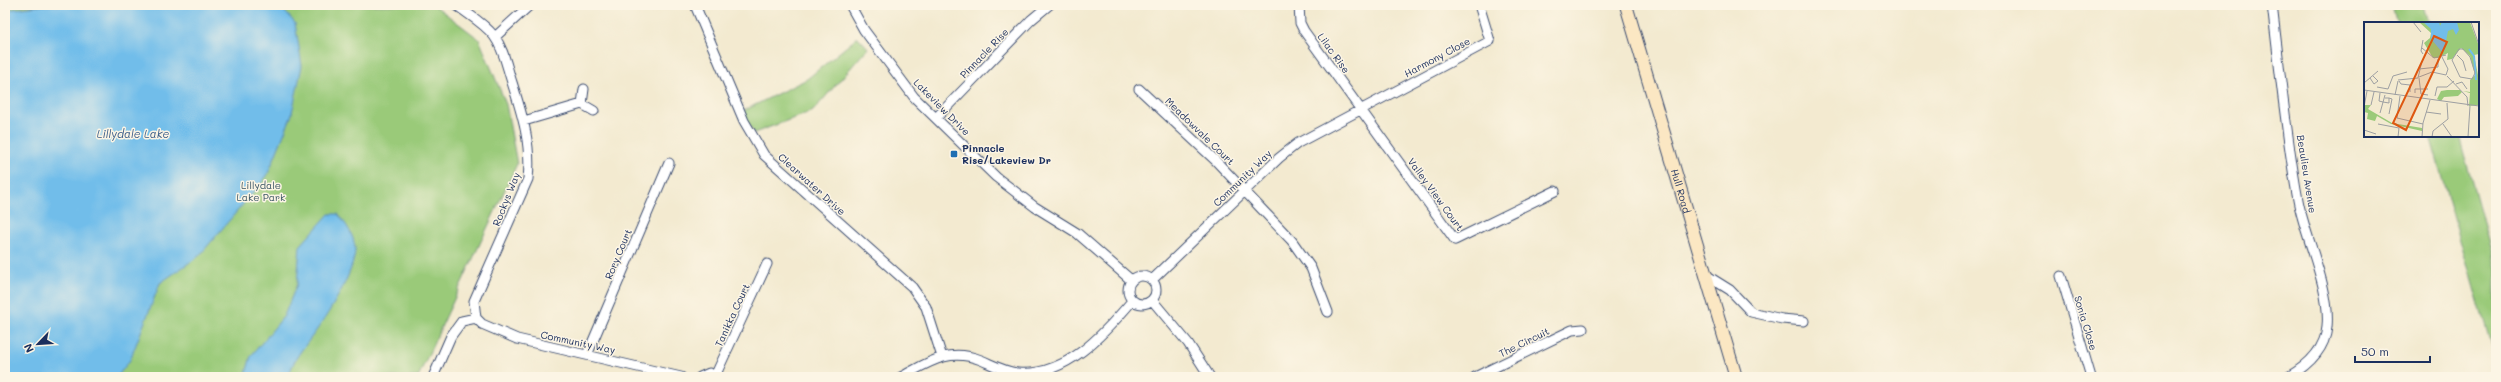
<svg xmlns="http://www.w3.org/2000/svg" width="2501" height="382" font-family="Mali,sans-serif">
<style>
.green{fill:#9aca79;stroke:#5a7c6c}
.water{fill:#71bdea;stroke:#4676a4}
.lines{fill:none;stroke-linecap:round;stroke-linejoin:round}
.street-casing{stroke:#3b4b6f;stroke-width:11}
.secondary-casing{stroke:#3b4b6f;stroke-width:14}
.street{stroke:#fff;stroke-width:9}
.secondary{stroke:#fbe7c3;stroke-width:12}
.poi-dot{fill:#1f6fb2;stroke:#fcf5e5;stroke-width:1.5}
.labels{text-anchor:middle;stroke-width:3;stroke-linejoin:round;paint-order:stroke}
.street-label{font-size:10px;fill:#1b2f5e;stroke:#fcf5e5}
.poi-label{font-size:10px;font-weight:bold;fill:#1b2f5e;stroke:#fcf5e5;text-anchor:start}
.park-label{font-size:10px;fill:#3b5665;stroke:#fcf5e5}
.water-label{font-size:11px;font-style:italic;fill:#355a88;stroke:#fcf5e5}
.inset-river{fill:none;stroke:#71bdea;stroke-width:2}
.inset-road{fill:none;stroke:#9d9fa2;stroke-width:1}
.view{fill:#de5710;fill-opacity:0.15;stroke:#de5710;stroke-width:2}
.inset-edge{fill:none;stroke:#1b2f5e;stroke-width:2}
</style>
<rect width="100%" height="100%" fill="#fcf5e5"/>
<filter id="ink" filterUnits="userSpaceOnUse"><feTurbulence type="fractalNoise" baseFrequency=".025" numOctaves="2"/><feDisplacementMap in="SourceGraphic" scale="8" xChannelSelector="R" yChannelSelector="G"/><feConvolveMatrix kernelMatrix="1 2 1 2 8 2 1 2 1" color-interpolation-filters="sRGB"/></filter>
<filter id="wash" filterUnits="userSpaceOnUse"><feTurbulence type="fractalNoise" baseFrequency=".012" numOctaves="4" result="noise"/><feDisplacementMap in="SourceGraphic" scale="16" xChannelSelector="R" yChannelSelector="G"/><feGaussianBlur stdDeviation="0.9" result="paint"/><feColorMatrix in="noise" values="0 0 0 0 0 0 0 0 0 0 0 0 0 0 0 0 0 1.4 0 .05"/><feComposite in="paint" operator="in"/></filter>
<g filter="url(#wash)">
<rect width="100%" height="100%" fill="#f3ead0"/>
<path class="green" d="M5,5H434L479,39L506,104L517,164L418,377H5Z
M2392,5H2423L2428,23H2397Z
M858,37L868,48L813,111L754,133L741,112L807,79Z
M2430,136H2459L2496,268V363Z"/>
<path class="water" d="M46,5H279L295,23L302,66L291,117L267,176L199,256L160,283L130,360L117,377H5V10Z
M329,214H338C346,224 354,235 355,248C356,271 326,318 313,335C303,349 292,360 289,377H245L251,356L284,316L297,284L300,246Z"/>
</g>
<g filter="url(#ink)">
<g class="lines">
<defs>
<path id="street" d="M456,5C469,15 484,23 494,36C503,48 506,63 510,76C521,111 532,142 528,179L474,301L476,318
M695,5L744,121L764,155L912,287L926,307L942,357
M850,5L864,30L914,97L996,177L1035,207L1077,233L1131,280
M1299,5L1300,23L1304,31L1455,240L1555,191
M2272,5C2280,70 2286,136 2298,200C2305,238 2331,289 2327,327C2325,350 2307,366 2288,377
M495,37L530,5
M584,89L582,104L594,111
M1139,89L1215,160L1292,241L1311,268L1328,312
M936,118L1031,20L1049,5
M524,121L582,104
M1706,275L1730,290L1751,312L1782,319L1804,321
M1128 290a14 14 0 1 1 28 0a14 14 0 1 1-28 0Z
M2061,276L2091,377
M1152,280L1279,158L1298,143L1490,41L1479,5
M1152,300L1188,343L1210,377
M476,318L482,324L517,339L681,377
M587,355L669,163
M716,374L767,264
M433,377L451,336L462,321L476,318
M700,377L709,373L720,377
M901,377C928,363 948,347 981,360C993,365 1005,372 1018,373C1066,377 1104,334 1132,301
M1475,377L1572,330L1583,329"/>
<g id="secondary">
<path id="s1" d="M1626,5L1736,377"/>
</g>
</defs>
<use href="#street" class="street-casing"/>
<use href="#secondary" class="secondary-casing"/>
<use href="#street" class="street"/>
<use href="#secondary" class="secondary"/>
</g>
</g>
<rect class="poi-dot" x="950" y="150" width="8" height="8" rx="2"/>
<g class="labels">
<g class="street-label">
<text transform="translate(984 53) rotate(-46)" y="4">Pinnacle Rise</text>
<text transform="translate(1334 53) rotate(54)" y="4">Lilac Rise</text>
<text transform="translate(1437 57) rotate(-28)" y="4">Harmony Close</text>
<text transform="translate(942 107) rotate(45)" y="4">Lakeview Drive</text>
<text transform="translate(1200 131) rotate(44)" y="4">Meadowvale Court</text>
<text transform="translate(2307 174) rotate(81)" y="4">Beaulieu Avenue</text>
<text transform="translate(1242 178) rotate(-44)" y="4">Community Way</text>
<text transform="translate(812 184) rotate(42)" y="4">Clearwater Drive</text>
<text dy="4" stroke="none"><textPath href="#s1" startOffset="194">Hull Road</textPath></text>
<text transform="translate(1436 194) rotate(54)" y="4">Valley View Court</text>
<text transform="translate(506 199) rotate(-68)" y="4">Rockys Way</text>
<text transform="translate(618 254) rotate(-67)" y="4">Rory Court</text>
<text transform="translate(732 315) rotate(-65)" y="4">Tanikka Court</text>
<text transform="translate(2086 323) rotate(73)" y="4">Sonia Close</text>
<text transform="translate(578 342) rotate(12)" y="4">Community Way</text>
<text transform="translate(1524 342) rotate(-26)" y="4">The Circuit</text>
</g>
<g class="poi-label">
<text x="962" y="152">Pinnacle<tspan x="962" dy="12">Rise/Lakeview Dr</tspan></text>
</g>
<g class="park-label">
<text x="261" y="189">Lillydale<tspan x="261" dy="12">Lake Park</tspan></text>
</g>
<g class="water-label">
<text x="133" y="138">Lillydale Lake</text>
</g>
</g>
<g transform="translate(2364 22)">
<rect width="115" height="115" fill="#f3ead0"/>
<path d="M55,0H106L115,24V32L110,33L115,58V83L105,84L106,71L99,69L106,70V58L111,53L106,34L97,26L88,37L83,38L84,31L74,36H69L60,21L66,16L67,11ZM83,68H96L98,70L94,74L80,75L77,79L73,77L77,69ZM0,83H7L4,87L28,101L58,106V109L27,102L13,94L11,99L3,97L4,91L0,90Z" fill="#9aca79"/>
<path d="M59,0H75L76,4L78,0H93L95,8L92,13L89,7L84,9L80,29L78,30L67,17V7Z" fill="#71bdea"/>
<path class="inset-river" d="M105,27L110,34L112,58"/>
<path class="inset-road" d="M49,0L57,10M107,0L115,23M59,18L57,29L59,32M58,26L70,36L82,33M95,27H99L106,35L111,51L108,57L96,55L88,38ZM93,33L99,39L102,49M78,35L84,47L82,53M55,47L74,45V37M83,54L103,75L104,84M55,55L68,50L82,53M6,56L10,62L14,59L9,54M54,56L58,39M55,56L57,72L64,73M34,58L54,56M35,59L37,62L46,63V70M0,61L14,49M92,62L98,60L103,67M13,65L24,67L29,54L43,50M0,68L115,84M16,71L15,79L19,80M51,71V67H64M31,73L34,59M36,74L33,96L59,102M71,74L73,65H83L90,59M25,76L28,77L25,92M19,80L25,81V76H21M7,83L10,70M0,85L3,69M62,90L77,92M16,91L21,73M14,102L35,106L34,115M79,102L88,115M0,108L12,112M58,115L59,101L66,78M68,115L69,109L84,97L83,81M104,115L106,84"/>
<path class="view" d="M70,14L83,20L42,108L29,101Z"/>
<rect width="115" height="115" class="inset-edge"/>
</g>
<rect width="2501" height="382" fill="none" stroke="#fcf5e5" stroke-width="20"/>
<g transform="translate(38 344) rotate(245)" stroke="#fcf5e5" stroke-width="3" paint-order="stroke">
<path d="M0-3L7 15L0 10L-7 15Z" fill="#1b2f5e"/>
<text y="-6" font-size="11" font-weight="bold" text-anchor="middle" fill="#1b2f5e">N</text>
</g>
<path d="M2355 356v6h75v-6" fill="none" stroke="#1b2f5e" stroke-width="2"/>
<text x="2361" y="356" font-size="12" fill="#1b2f5e" stroke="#fcf5e5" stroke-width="3" paint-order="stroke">50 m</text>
</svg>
